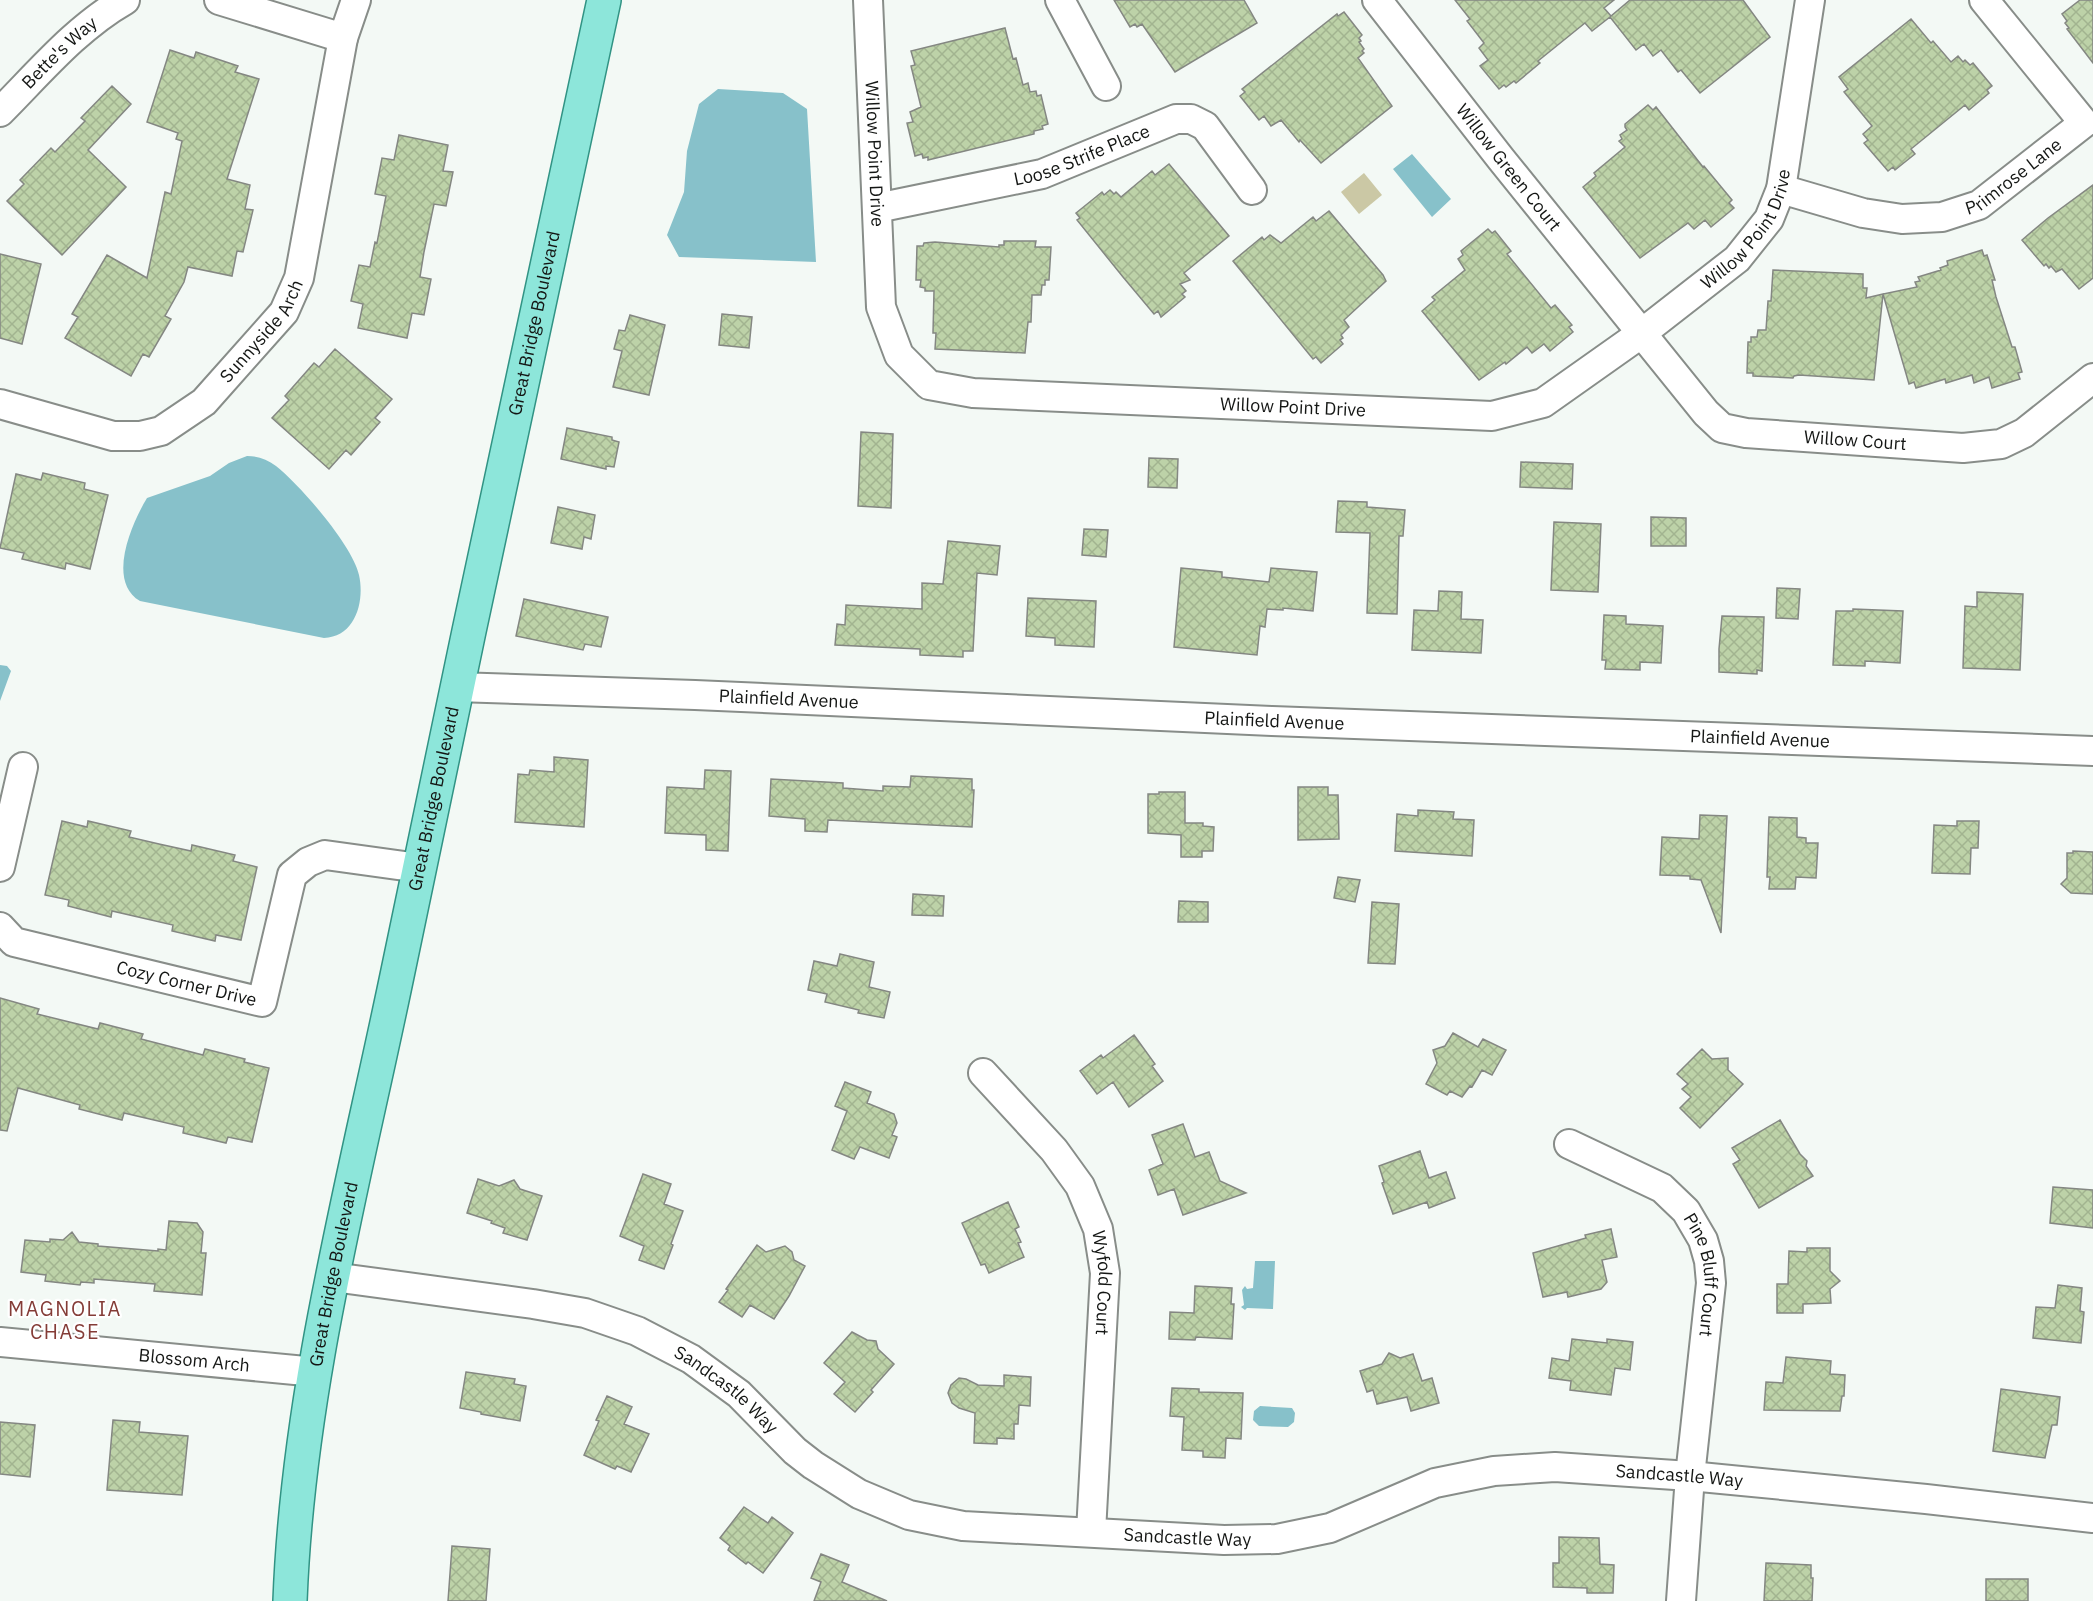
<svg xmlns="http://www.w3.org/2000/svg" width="2093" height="1601" font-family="'IBM Plex Sans',sans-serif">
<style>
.grass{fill:#cbc8a5}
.water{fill:#87c1ca}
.building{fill:url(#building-cross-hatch);stroke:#848782;stroke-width:1.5}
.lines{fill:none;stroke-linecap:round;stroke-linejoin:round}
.minor-casing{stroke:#888d89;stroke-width:32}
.major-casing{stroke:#319384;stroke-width:36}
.minor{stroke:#fff;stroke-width:28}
.major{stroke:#8de6da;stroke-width:33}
.labels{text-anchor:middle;stroke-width:4.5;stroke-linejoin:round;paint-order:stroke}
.street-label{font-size:18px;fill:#141614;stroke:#fff}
.neighbourhood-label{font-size:20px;letter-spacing:1.5px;fill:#843c37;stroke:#fff}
</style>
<defs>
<pattern id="building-cross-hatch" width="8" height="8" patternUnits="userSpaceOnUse" patternTransform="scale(1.5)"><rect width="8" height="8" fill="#bdd2a8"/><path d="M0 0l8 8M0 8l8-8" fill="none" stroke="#a2b490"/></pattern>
</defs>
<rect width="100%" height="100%" fill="#f3f9f5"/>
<path class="grass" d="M1364,173L1382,195L1359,214L1341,192Z"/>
<path class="water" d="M718,89L783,93L807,109L816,262L679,257L667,235L684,192L687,151L699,104Z
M1412,154L1451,199L1432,217L1393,169Z
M247,456C258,456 267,459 276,466C300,485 353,546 359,575C365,602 355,637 324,638L140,601C106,581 132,523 147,498L210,476L229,463Z
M0,665L7,666L11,671L0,701Z
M1255,1261H1275L1273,1309L1247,1308L1245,1310L1241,1307L1244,1305L1242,1290L1245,1286L1247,1289L1253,1288Z
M1260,1406L1292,1408L1295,1413L1294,1422L1288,1427L1259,1426L1253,1420L1254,1411Z"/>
<path class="building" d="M1114,0H1244L1257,23L1175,72L1142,24L1137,27L1135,24L1130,27Z
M1455,0H1614L1604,8L1611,16L1630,0H1743L1770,37L1700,93L1681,70L1678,72L1661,50L1653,56L1644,44L1636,50L1610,17L1592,31L1585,23L1538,61L1540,63L1516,83L1514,81L1506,87L1504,85L1499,89L1480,66L1488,60L1479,48L1484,43L1467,21L1470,19Z
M2080,0H2093V63L2067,29L2069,28L2065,23L2067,21L2062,14Z
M1344,12L1362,35L1359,38L1361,41L1359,42L1364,49L1362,51L1364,53L1358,58L1392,106L1321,163L1300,140L1299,142L1281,120L1271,126L1264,116L1259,120L1240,96L1245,92L1242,89L1337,14L1338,16Z
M1911,19L1931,43L1933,41L1951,62L1958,56L1963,62L1965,60L1970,65L1973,63L1992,86L1987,90L1989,93L1969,110L1965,105L1911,149L1915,154L1895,170L1893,167L1888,171L1864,143L1868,140L1863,134L1872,126L1844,92L1848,89L1839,77Z
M1005,28L1013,59L1016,58L1023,85L1028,83L1030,92L1036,91L1037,96L1041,95L1048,124L1042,126L1043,129L1034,131V134L928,160V157L923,158L922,154L915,156L907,123L913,122L910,112L921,107L911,66L915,65L911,51Z
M170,50L194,58L196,52L238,66L235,72L259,79L227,179L250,185L245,209L253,210L243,252L237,251L232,276L188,267L184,282L165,316L171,319L149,357L143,354L131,376L65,338L78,317L72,314L107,255L147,278L165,192L171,194L182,141L176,139L178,133L147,122Z
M112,86L131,104L88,150L126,187L62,255L7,201L24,184L20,180L51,148L55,152L85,121L81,118Z
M1648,105L1653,110L1656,107L1703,167L1704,166L1732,200L1729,203L1734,208L1711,227L1705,220L1694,229L1688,223L1640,258L1583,187L1596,176L1594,173L1625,147L1619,141L1622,139L1620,135L1627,130L1625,127V124Z
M399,135L448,145L443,171L453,172L446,206L434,204L424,252L420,277L431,279L424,315L412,313L407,338L358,328L363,304L351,301L359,265L370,267L375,242L377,243L386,196L375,194L382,158L394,160Z
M1169,164L1229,236L1184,273L1190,280L1180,284L1186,291L1182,294L1185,297L1161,317L1158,311L1154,314L1123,277L1077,220L1080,218L1076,213L1102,192L1104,195L1110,190L1114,194L1116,192L1121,197L1152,171L1155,175Z
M2093,185V278L2079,289L2062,269L2056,272L2051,266L2049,268L2046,264L2044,266L2022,240L2048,218Z
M1329,211L1383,275L1386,281L1344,320L1349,327L1341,335L1343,338L1340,340L1343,344L1321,363L1316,357L1313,359L1233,261L1262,237L1264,240L1270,235L1281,243L1313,217L1316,221Z
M1488,229L1492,233L1495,231L1511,251L1507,254L1551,308L1555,305L1572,325L1569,327L1573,332L1550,351L1544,344L1532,353L1527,347L1506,364L1505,362L1479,380L1422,311L1435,300L1432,297L1465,270L1458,259L1463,255L1461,251Z
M1004,241H1036L1035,247H1051L1049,280H1045V285H1042L1041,295H1032L1031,322H1028L1025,353L935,349L936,333H933L934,291H925V288L920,287L921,280H916L917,246H923L924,243L935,242L999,247V245H1004Z
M1982,250L1984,256L1987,255L1995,280H1992L1996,297L2012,347H2015L2022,372L2018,373L2020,379L1992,388L1989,377L1974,383L1972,375L1946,383L1945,379L1916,388L1914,382L1909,384L1883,294L1917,287L1915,282L1920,281L1918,277L1941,270L1940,268L1948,265L1947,261Z
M0,254L41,264L22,344L0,338Z
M1773,270L1863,274V288H1867L1866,298L1883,294L1874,380L1799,375L1794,376L1793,378L1753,376V373H1747L1748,342H1751V337H1757L1758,330H1766L1768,301H1771Z
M722,314L752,317L749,348L719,345Z
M630,315L665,325L649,395L613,387L622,351L614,349L619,330L625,331Z
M335,349L392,399L375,418L380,422L351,455L346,450L329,469L272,418L289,400L285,396L314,363L319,367Z
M567,428L612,437V440L619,442L614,467L606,466V469L561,459Z
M861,432L893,434L891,508L858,506Z
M1149,458L1178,459L1177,488L1148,487Z
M1521,462L1573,464L1572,489L1520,487Z
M43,473L85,483L84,489L108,495L90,569L66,563L65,569L22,559L24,553L0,548L16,474L41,480Z
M1338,501L1367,502V507L1405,510L1403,536H1399L1397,614L1367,613L1370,533L1336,532Z
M558,507L595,515L591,539L584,537L582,549L551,543Z
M1651,517L1686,518V546H1651Z
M1554,522L1601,524L1598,592L1551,590Z
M1084,529L1108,530L1106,557L1082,555Z
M948,541L1000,546L997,575L977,573L973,651H963V657L920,655V649L835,645L837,624L845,625L846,605L922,609V583L943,584Z
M1181,568L1222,572V577L1269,582L1271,568L1317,572L1313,611L1283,608V610L1267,609L1265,627L1260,626L1257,655L1174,647Z
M1777,588L1800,589L1798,619L1776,618Z
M1439,591L1462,592L1461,619L1483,620L1481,653L1412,650L1414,610L1438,611Z
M1977,592L2023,594L2020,670L1963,668L1965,606L1977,607Z
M1028,598L1096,601L1094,647L1055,645V638L1026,636Z
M524,599L608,617L601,647L585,644L583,650L516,636Z
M1853,609L1903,611L1900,663L1865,661V666L1833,665L1836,611H1853Z
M1604,615L1626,616V624L1663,626L1661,663L1640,662V670L1605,669L1606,660H1602Z
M1722,616L1764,617L1762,671L1757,670V674L1719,672V649Z
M554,757L588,760L584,827L515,822L518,774L529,775L530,770L554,772Z
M705,770L731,771L728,851L706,850V835L665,833L667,787L704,789Z
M911,776L972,779V790H974L972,827L828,820L827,832L805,831V819L769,816L771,779L843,783V788L883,791V786L910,787Z
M1298,787H1328V795H1338L1339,839L1298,840Z
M1159,792H1185V823H1203V826L1214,827L1213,851H1202V857H1181V835L1148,833V794H1159Z
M1418,810L1454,812L1453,819L1474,820L1472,856L1395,851L1397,814L1418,816Z
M1700,815L1727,816L1721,933L1701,880L1690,879V876L1660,875L1662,837L1699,839Z
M1769,817L1797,818V837L1806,838V843H1818L1816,878L1796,877L1795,889H1769L1770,877H1767Z
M62,821L87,827L88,821L131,831L129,837L159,844L191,851L192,845L235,855L233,861L257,867L241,940L216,935L215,941L172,931L173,925L112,911L111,917L68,906L69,900L45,895Z
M1957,821H1979L1978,848H1971L1970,874L1932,873L1934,825L1957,826Z
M2073,851L2093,852V894L2071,893L2061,884L2067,878V853H2073Z
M1338,877L1360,880L1355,902L1334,898Z
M913,894L944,896L943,916L912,915Z
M1179,901L1208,902V922H1178Z
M1372,902L1399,904L1395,964L1368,963Z
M840,954L874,962L869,987L890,992L884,1018L858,1013L859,1010L825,1002L827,994L808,990L814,961L837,966Z
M0,998L39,1009L37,1014L98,1029L100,1023L143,1034L141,1039L203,1055L205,1049L245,1059L244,1062L269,1068L252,1142L228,1137L226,1143L183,1133L184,1127L124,1113L122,1120L79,1109L80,1105L18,1088L7,1131L0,1130Z
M1453,1033L1478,1047L1483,1039L1506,1050L1492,1075L1482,1070L1472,1087L1470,1086L1462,1097L1450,1091L1447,1095L1426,1084L1437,1063L1433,1050L1445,1046Z
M1134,1035L1155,1064L1152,1066L1163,1081L1129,1107L1113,1082L1097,1094L1080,1071L1101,1055L1103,1058Z
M1702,1049L1712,1059L1728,1058V1070L1743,1084L1700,1128L1680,1108L1691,1097L1682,1089L1688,1084L1677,1074Z
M845,1082L871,1092L867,1103L894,1114L897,1123L892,1135L897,1137L889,1158L860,1147L854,1159L832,1150L847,1111L835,1106Z
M1780,1120L1800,1154L1807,1161L1806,1166L1813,1176L1759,1208L1733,1164L1740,1160L1732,1148Z
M1183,1124L1195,1157L1209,1152L1220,1181L1246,1193L1183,1215L1174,1189L1158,1195L1149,1170L1163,1164L1152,1135Z
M1420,1151L1429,1178L1446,1172L1455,1198L1429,1208L1427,1202L1393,1214L1382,1183L1384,1182L1379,1166Z
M643,1174L671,1184L664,1204L683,1211L671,1244L673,1245L664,1269L639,1260L644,1246L620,1236Z
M478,1179L499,1186L514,1180L520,1189L542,1196L527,1240L503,1233L505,1228L491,1223L492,1221L467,1213Z
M2053,1187L2093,1190V1228L2050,1223Z
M1008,1202L1019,1227L1015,1229L1021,1242L1018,1243L1024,1257L989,1273L985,1264L981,1265L962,1223Z
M169,1221L197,1223L203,1232L201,1253H206L202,1295L154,1291L155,1284L94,1279V1283L81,1282L80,1285L45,1281L46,1275L21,1272L25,1240L50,1242V1239L63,1240L72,1232L79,1242L98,1244V1246L158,1251V1249L166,1250Z
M1611,1229L1617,1257L1602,1260L1607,1282L1601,1289L1568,1297L1567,1292L1543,1297L1533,1253L1586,1238L1585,1235Z
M757,1245L766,1252L785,1246L792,1252L794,1260L805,1266L789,1296L774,1319L750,1305L742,1317L719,1302L728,1290L726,1289Z
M1807,1248H1830V1271L1840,1281L1830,1289L1831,1303L1803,1304V1313H1777V1284H1788L1789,1251L1807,1252Z
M2058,1285L2082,1288L2080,1311L2084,1312L2081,1343L2033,1338L2036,1307L2055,1308Z
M1195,1286L1232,1288L1231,1304H1234L1232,1339L1196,1337L1195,1340L1169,1339L1170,1312L1194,1313Z
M852,1332L867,1340L876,1341L878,1349L894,1364L871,1390L873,1392L855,1412L834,1394L845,1382L824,1363Z
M1572,1339L1607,1343V1339L1633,1342L1630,1370L1615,1368L1611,1395L1570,1390L1571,1381L1549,1378L1552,1358L1569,1361Z
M1389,1353L1400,1358L1413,1354L1422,1381L1432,1378L1439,1403L1411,1411L1407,1397L1377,1404L1373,1390L1367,1392L1360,1371L1382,1364Z
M1786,1357L1831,1361L1830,1374L1845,1375L1844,1396H1842L1840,1411L1764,1410L1766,1382L1783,1383Z
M466,1372L515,1379L514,1384L526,1386L520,1421L481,1414V1412L460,1408Z
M1004,1375L1031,1377L1030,1406L1019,1405L1018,1424H1014V1439L997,1438V1444L974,1443L975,1413L959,1408L952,1403L948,1393L951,1385L959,1378L966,1379L978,1385L1004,1386Z
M1172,1388L1199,1389V1392L1243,1393L1241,1439L1226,1438L1225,1458L1203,1457V1451L1182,1450L1184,1417L1170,1416Z
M2001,1389L2060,1397L2057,1425H2052L2045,1458L1993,1451Z
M607,1396L632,1407L624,1424L649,1434L631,1472L617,1466L615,1469L584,1455L599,1421L596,1420Z
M113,1420L140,1422L139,1432L188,1436L182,1495L107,1490Z
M0,1422L35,1425L30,1477L0,1474Z
M744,1507L768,1523L772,1517L793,1533L763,1573L748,1562L746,1564L728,1550L730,1546L720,1538Z
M1559,1537L1599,1538L1600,1564L1614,1565L1613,1593H1587V1588L1553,1587V1563H1559Z
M452,1546L490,1549L486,1601H448Z
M821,1554L849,1565L842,1582L887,1601H814L821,1582L811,1578Z
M1766,1563L1811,1565V1578H1813L1812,1601H1764Z
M1986,1579H2028V1601H1986Z"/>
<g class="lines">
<defs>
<g id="minor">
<path d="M219,0L343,38L356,0"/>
<path id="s1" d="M868,0L881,307L899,355L929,385L973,393L1492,416L1543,403L1642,333L1737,259L1769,219L1781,189L1810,0"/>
<path d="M1060,0L1106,86"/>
<path id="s2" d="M1377,0L1501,159L1706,413L1722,428L1746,433L1963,448L2001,444L2024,433L2093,378"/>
<path id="s3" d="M0,112C39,73 76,28 125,0"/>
<path id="s4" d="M1781,189L1863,213L1902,219L1942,217L1979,205L2084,123L1984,0"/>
<path id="s5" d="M877,208L1042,174L1176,119H1191L1205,126L1252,190"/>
<path id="s6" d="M0,404L113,436H140L161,431L204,402L284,312L299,278L343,38"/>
<path id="s7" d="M456,687L695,695L1272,721L2093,751"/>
<path d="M0,867L23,767"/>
<path id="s8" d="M0,927L14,942L262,1002L292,875L308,862L325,855L419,868"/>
<path id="s9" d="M983,1073L1054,1150L1080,1186L1098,1229L1105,1273L1091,1532"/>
<path id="s10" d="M1569,1144L1662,1188L1686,1211L1703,1240L1709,1261L1711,1283L1690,1476L1681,1601"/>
<path id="s11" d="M333,1277L533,1304L585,1313L637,1331L691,1359L739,1394L795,1451L813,1465L859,1494L909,1515L963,1526L1224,1540L1277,1539L1330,1528L1435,1483L1494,1471L1555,1467L1690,1476L1926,1499L2093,1518"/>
<path id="s12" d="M0,1342L316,1372"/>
</g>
<g id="major">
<path id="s13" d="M290,1601C298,1388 355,1179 398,971C465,647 534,323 604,0"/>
</g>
</defs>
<use href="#minor" class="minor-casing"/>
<use href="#major" class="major-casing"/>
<use href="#minor" class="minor"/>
<use href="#major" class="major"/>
</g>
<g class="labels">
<g class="street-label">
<text dy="6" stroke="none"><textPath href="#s3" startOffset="84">Bette's Way</textPath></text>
<text dy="6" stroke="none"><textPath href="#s5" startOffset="212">Loose Strife Place</textPath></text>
<text dy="6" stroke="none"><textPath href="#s1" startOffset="154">Willow Point Drive</textPath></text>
<text dy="6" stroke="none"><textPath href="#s2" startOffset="213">Willow Green Court</textPath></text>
<text dy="6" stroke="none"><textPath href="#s4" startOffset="248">Primrose Lane</textPath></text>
<text dy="6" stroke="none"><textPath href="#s1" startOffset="1290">Willow Point Drive</textPath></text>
<text dy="6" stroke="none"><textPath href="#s13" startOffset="1302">Great Bridge Boulevard</textPath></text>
<text dy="6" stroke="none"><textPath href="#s6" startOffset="310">Sunnyside Arch</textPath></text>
<text dy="6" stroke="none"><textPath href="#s1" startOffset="766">Willow Point Drive</textPath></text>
<text dy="6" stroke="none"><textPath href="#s2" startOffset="684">Willow Court</textPath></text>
<text dy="6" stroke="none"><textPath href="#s7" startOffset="333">Plainfield Avenue</textPath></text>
<text dy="6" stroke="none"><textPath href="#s7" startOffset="819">Plainfield Avenue</textPath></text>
<text dy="6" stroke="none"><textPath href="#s7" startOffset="1305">Plainfield Avenue</textPath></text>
<text dy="6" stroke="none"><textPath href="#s13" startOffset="816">Great Bridge Boulevard</textPath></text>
<text dy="6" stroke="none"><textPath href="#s8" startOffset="198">Cozy Corner Drive</textPath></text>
<text dy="6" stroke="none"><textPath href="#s13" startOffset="330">Great Bridge Boulevard</textPath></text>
<text dy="6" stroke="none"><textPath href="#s10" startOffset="204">Pine Bluff Court</textPath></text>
<text dy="6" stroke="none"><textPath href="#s9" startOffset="250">Wyfold Court</textPath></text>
<text dy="6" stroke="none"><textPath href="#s12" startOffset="195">Blossom Arch</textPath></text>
<text dy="6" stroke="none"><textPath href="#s11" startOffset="417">Sandcastle Way</textPath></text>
<text dy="6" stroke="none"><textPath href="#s11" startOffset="1425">Sandcastle Way</textPath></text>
<text dy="6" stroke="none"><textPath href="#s11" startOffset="921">Sandcastle Way</textPath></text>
</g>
<g class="neighbourhood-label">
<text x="65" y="1316">MAGNOLIA<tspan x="65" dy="23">CHASE</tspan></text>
</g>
</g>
</svg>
